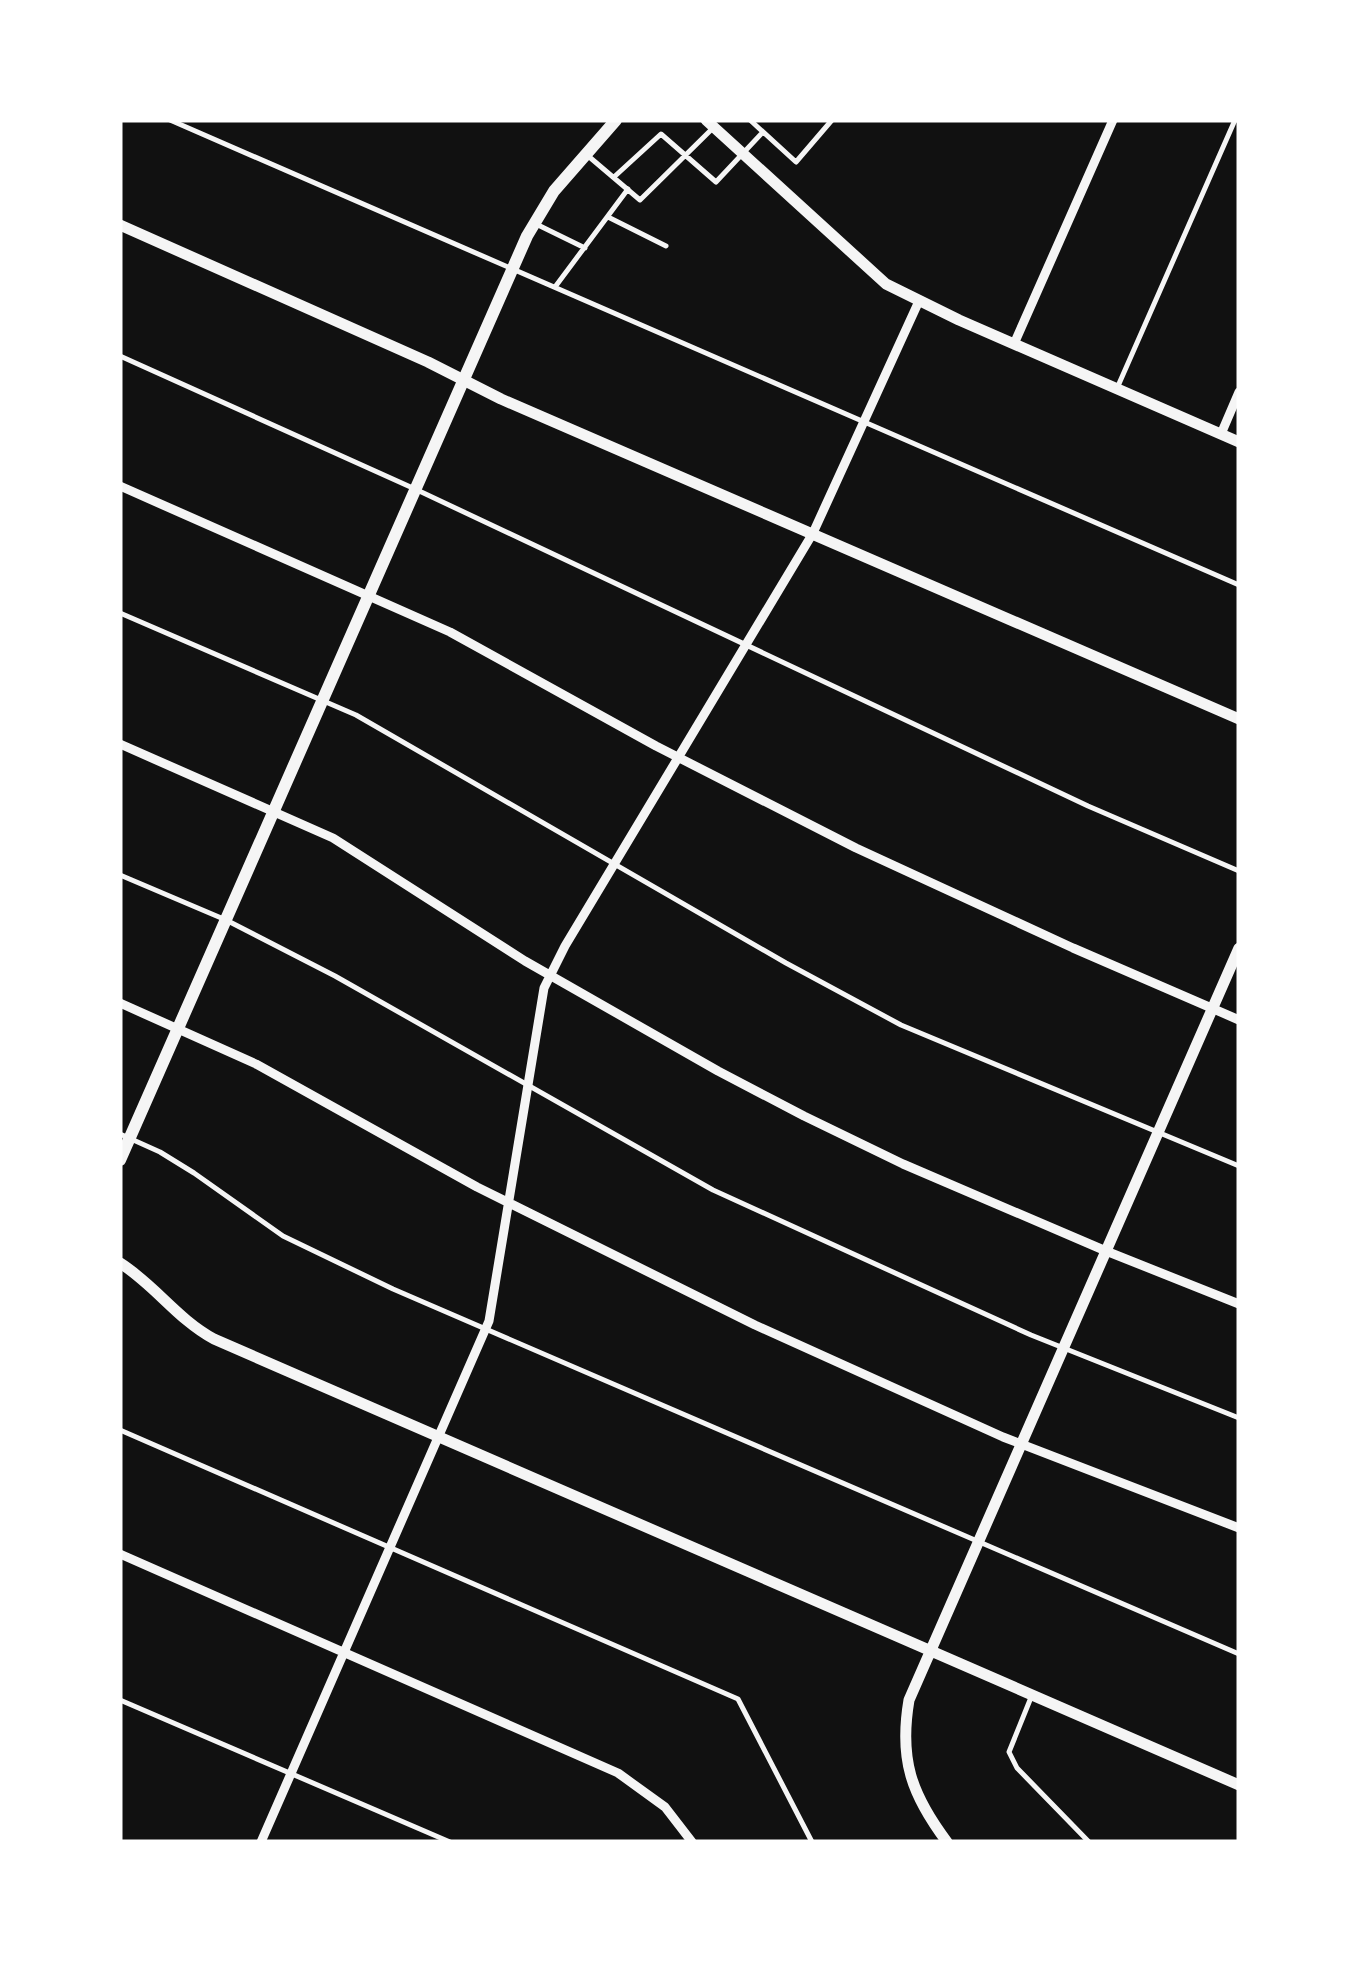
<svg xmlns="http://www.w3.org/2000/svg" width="1359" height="1962" font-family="'PT Sans',sans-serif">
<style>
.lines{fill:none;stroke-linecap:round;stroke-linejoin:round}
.service{stroke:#f5f5f5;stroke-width:5}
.minor{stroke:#f5f5f5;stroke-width:9}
.tertiary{stroke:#f5f5f5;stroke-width:11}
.secondary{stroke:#f5f5f5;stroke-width:12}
</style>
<rect width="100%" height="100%" fill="#111"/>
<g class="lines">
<path class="service" d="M170,120L1239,585
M750,120L796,162L832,120
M587,155L640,200L714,127
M614,177L661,134L716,182L763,132
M608,217L666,246
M538,225L585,248
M555,287L628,189
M120,356L415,489L1088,806L1239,871
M1118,386L1235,120
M120,613L356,715L786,963L901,1025L1239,1166
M120,875L226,920L335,976L713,1190L1031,1335L1239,1418
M120,1134L160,1152L194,1173L283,1236L393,1289L1239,1654
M120,1430L738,1699L812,1842
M1032,1695L1009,1752L1017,1768L1089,1842
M120,1700L450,1842"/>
<path class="minor" d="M1014,344L1113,120
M1221,434L1239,392
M120,486L450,632L656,746L856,848L1073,948L1239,1020
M120,744L333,838L525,961L718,1071L804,1116L903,1164L1106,1251L1239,1304
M120,1003L256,1064L477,1187L755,1325L1003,1437L1239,1528
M120,1554L618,1773L665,1807L692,1842
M261,1842L489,1321L544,988L565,946L813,533L919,301"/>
<path class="tertiary" d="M706,120L886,284L959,320L1239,442
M120,225L428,362L501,399L1239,719
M120,1263C155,1285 177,1319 214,1339L1239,1785
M947,1842C911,1794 899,1759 909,1700L1239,948"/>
<path class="secondary" d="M120,1160L527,236L554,191L616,120"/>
</g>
<rect width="1359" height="1962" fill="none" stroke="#ffffff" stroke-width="245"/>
</svg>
